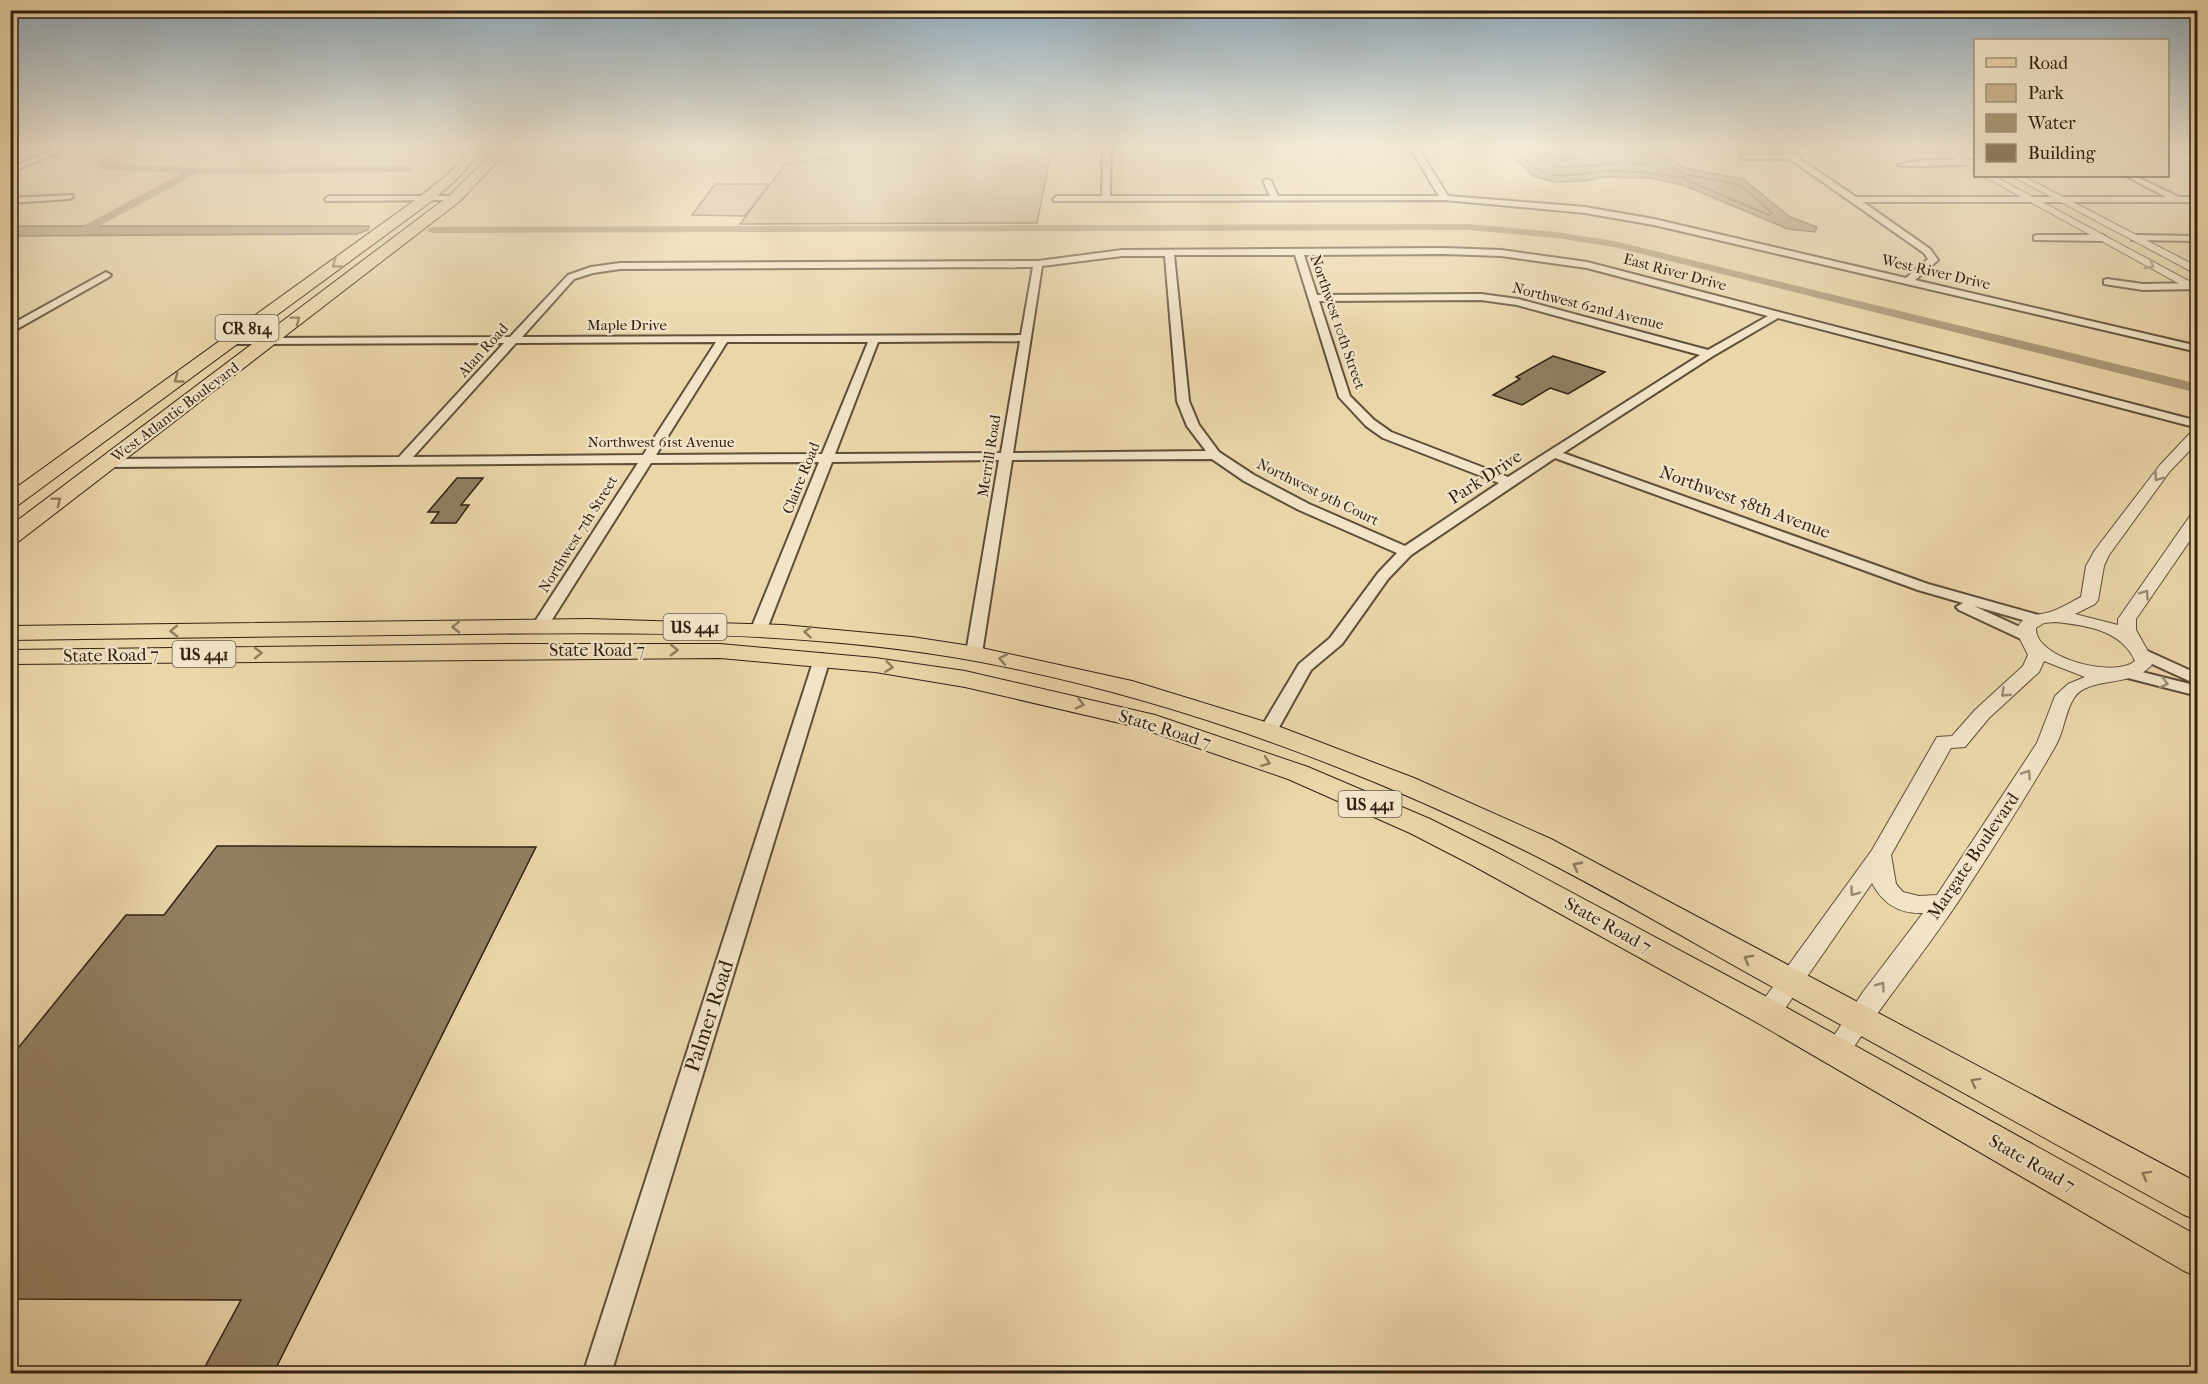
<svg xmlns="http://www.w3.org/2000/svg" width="2208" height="1384" font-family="'IM FELL French Canon',serif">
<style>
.green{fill:#cbb790;stroke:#7e6c52;stroke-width:1.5}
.water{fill:#ab9877;stroke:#7a684f;stroke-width:1.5}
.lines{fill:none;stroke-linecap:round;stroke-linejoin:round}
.shore{stroke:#6e5c45;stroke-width:1.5}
.canal{fill:#ab9877;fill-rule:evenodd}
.building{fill:#917f62;stroke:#302113;stroke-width:1.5}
.minor-casing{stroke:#5f4e39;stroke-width:4}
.tertiary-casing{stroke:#5f4e39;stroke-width:2}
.primary-casing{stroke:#302113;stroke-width:2}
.minor{fill:#f2e4c8;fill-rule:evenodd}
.tertiary{fill:#f2e4c8;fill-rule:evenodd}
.primary{fill:#ebd6aa;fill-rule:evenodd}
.oneway{stroke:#8e7c5e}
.oneway2{stroke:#9b8c77}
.labels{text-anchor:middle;stroke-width:4.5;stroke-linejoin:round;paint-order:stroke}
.far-street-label{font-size:15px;fill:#302113;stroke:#f2e4c8}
.shield{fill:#f2e4c8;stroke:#6a5c49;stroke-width:1.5}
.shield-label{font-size:16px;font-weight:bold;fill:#302113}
.street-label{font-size:18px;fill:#302113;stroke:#f2e4c8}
.near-street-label{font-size:21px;fill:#302113;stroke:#f2e4c8}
</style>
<rect width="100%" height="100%" fill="#ebd6aa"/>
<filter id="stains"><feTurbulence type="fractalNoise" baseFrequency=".00333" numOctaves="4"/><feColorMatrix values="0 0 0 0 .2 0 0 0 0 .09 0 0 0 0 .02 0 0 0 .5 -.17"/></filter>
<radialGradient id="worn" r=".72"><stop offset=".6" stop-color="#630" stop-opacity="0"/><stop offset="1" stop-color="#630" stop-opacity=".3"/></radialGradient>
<path class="green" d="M857,148H1052L1037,223L740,224L786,163L835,157Z
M715,184H769L745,216L692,215Z"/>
<path class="water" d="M1510,148H1668L1665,150L1667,157L1685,168L1743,179L1790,217L1817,227L1815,232L1788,229L1683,185L1651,178L1604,177L1586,181L1555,182L1533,176L1512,156Z
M10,226H369L368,230L357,234L11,236Z"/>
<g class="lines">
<path class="shore" d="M1517,148C1518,155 1523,158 1528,162C1553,186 1579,171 1608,171C1634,171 1658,173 1683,178V173L1662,161L1660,148
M1524,148C1553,175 1573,166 1608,164C1622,162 1637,164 1651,165L1654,162L1652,148
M1537,148C1558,165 1581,156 1606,154C1617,153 1629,155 1640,155L1643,148
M1688,175L1740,185L1772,213L1769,215L1686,180L1684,177Z"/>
<path class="canal" d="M120,148H133L110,160L109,164L193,168L409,166L414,169L409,172L196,174L86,233H78V229L182,173L100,169L102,157Z
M1469,224L1556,232L1614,241L2198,384V393L1614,247L1556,238L1469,230L432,233L426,230L432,227Z"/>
</g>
<path class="building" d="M1553,356L1605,372L1568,394L1550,388L1522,405L1493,395L1520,379L1516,377Z
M457,478H483L461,505H469L456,523H431L439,512H428Z
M217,846L536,847L273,1374H201L241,1300L10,1299V1058L126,915H164Z"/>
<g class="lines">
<defs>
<path id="minor" d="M56,148H67L10,173V168Z
M199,148H209L201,154H195V150Z
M1103,148H1111L1110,196H1270L1263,181L1267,179L1271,181L1278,196H1439L1410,148H1418L1448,196L1585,207L1654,219L1906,278L1928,259L1924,253L1790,159H1744L1740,157L1741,155H1784L1775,148H1784L1856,197H2166L2126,176H2135L2179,197H2198V202H1863L1930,249L1938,260L1915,280L2198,346V352L1654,225L1585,213L1445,200L1054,201L1053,199L1057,196H1102Z
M2182,148H2198V152H2182Z
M1922,160H1976V164C1964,164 1903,168 1898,165Z
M72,195L73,197L69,199L10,203V198Z
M329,196H455L459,198L455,200L326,201L325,199Z
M2037,235H2103L2107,238L2103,241L2034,240V236Z
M2135,235L2195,236L2198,237V241L2132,240V236Z
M1444,248L1501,250L1587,262L2198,421V428L1778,318L1713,356L1563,453L1928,584L2042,616L2045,619L2042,622L2037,624L1974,606L2033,633L2035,636L2033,639H2021L1959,610L1956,607L1963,603L1918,590L1555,458L1411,555L1388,579L1342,644L1311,670L1277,731L1274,735H1262L1259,731L1299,664L1330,638L1378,573L1397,553L1299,510L1244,481L1212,459L1012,460L982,653L974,658L966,653L999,460L832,462L767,629L759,634L751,629L819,462L651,463L548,626L540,631L532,626L638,463L107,467L101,463L107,459L399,457L504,343L230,344L225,341L230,338L510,337L568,275L591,267L620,263L1038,261L1122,250ZM1444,254L1501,256L1587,268L1768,316L1708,350L1518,299L1481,294L1317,295L1304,255ZM1174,255H1295L1339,397L1366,426L1383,438L1499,483L1405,546L1309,504L1254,475L1219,452L1199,425L1189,401ZM1122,256H1165L1177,401L1187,426L1206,451L1013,453L1042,266ZM1033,267L1021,335L522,337L574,279L593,273L620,269ZM1481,300L1517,305L1700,355L1508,477L1391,432L1374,420L1350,396L1319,301ZM1020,341L1001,453L835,454L878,342ZM716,342L643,455L413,457L516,343ZM727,342H868L822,454L656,455Z
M106,272L111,275L109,277L10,333V325Z
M2107,279L2143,284L2198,283V289L2143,290L2104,284V280Z
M2143,649L2198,674V685L2137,657L2135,654Z
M822,654L830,659L611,1374H583L814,659Z
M2130,669L2198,686V696L2124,677L2122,674Z"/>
<path id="tertiary" d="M1935,148H1946L1976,164V171Z
M1983,176H1994L2198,286V294Z
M2012,176H2023L2198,267V275Z
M2198,429V442L2170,471L2109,555L2104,566L2098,600L2095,604L2075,614L2118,625V619L2192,513L2198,511V529L2136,619V630L2154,662C2136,689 2088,675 2074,698C2065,712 2064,731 2056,745C2027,796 1994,847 1962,896C1925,952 1882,1004 1845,1060L1836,1063L1827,1060L1823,1052L1863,992L1923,913C1899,914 1883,904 1872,883L1777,1020L1768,1023L1759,1020L1755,1013L1759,1006L1872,850L1937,737L1952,736L1975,710L2023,666L2028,655L2017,633C2018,615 2036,616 2050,612C2060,609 2071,602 2081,597L2086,566L2095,550L2160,465L2193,430ZM2055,622C2085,625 2122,630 2135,661C2114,679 2034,658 2036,628L2044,623ZM2044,661L2085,677L2068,684L2055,696L2037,743L1937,895L1919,896L1903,892L1896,884L1891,855L1951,748L1965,747L1989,718L2039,672Z"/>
<path id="primary" d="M472,148H484L456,180L432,201L17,506L10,508V492L422,195L448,174Z
M497,148H510L460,201L18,542L10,543V526L450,195Z
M589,619L783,625L912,637L977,647L1132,681L1275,725L1414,778L1551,839L2198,1183V1220L2184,1215C2046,1139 1908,1062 1769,985C1689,941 1609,892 1526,851C1354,766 1170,698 981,662C814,631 642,632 473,634C319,636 165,638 10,640V626Z
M516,644H720L875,658L965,671L1155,715L1308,767L1430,819L1494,851L1780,1004L2198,1236V1277L2184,1271L1756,1022L1472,865L1410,833L1288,779L1137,727L965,687L875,672L720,658L10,664V650Z"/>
</defs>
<use href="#minor" class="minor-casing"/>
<use href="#tertiary" class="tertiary-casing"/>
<use href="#primary" class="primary-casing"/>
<use href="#minor" class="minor"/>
<use href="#tertiary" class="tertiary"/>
<use href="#primary" class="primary"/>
</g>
<defs><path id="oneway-chevron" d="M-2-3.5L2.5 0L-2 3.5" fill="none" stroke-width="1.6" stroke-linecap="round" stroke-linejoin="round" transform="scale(1.5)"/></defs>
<g class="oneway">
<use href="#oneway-chevron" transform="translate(336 264) rotate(144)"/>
<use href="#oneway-chevron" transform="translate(296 320) rotate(-37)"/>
<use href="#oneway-chevron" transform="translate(178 379) rotate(144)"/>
<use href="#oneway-chevron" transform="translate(57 501) rotate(-37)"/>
<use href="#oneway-chevron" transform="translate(456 627) rotate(179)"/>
<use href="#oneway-chevron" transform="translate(174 631) rotate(179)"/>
<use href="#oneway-chevron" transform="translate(808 632) rotate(-175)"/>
<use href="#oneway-chevron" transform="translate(674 650) rotate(1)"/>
<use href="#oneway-chevron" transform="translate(258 653) rotate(-1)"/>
<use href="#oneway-chevron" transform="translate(1003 659) rotate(-169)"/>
<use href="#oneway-chevron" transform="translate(889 667) rotate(8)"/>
<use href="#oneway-chevron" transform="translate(1080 704) rotate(14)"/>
<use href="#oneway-chevron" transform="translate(1266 762) rotate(20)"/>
<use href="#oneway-chevron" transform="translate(1577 866) rotate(-152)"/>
<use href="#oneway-chevron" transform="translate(1748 959) rotate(-152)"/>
<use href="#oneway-chevron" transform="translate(1975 1082) rotate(-151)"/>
<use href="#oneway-chevron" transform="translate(2146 1175) rotate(-151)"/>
</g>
<g class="oneway2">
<use href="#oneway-chevron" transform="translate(2150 265) rotate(29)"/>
<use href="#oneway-chevron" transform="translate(2158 477) rotate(126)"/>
<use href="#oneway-chevron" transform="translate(2145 594) rotate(-55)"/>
<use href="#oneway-chevron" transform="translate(2164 683) rotate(15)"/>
<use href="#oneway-chevron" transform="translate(2005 693) rotate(137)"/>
<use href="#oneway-chevron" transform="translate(2027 774) rotate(-57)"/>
<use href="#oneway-chevron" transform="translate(1854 892) rotate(126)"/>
<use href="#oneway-chevron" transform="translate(1881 986) rotate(-53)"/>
</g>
<linearGradient id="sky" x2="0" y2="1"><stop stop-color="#8fa9bb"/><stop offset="0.43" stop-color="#f6edd9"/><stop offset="1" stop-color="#f6edd9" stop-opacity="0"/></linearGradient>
<rect width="2208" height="342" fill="url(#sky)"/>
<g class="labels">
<g class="far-street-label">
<text transform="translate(1675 272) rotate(15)" y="5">East River Drive</text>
<text transform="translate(1936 272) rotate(13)" y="5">West River Drive</text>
<text transform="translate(1588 306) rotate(14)" y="5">Northwest 62nd Avenue</text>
<text transform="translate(1338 322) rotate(71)" y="5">Northwest 10th Street</text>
<text x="627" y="330">Maple Drive</text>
<text transform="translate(483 350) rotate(-48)" y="5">Alan Road</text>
<text transform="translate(175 412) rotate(-37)" y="5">West Atlantic Boulevard</text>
<text x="661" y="447">Northwest 61st Avenue</text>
<text transform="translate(989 456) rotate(-81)" y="5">Merrill Road</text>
<text transform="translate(801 478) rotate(-68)" y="5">Claire Road</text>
<text transform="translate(1318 492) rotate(26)" y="5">Northwest 9th Court</text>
<text transform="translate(578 534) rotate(-58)" y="5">Northwest 7th Street</text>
</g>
<g class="shield">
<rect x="215.5" y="315" width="63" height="26" rx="4.5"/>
<rect x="663.5" y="614" width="63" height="26" rx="4.5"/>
<rect x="172.5" y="641" width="63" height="26" rx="4.5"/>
<rect x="1338.5" y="791" width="63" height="26" rx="4.5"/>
</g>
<g class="shield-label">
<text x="247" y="334">CR 814</text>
<text x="695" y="633">US 441</text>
<text x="204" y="660">US 441</text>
<text x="1370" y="810">US 441</text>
</g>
<g class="street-label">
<text transform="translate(1485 477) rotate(-33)" y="6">Park Drive</text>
<text transform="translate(1745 502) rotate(20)" y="6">Northwest 58th Avenue</text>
<text x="597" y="656">State Road 7</text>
<text transform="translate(111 655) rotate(-1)" y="6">State Road 7</text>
<text transform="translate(1165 729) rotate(17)" y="6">State Road 7</text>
<text transform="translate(1973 856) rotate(-56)" y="6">Margate Boulevard</text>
<text transform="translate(1608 925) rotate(29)" y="6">State Road 7</text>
<text transform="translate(2032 1163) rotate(30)" y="6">State Road 7</text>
</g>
<g class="near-street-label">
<text transform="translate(709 1016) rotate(-72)" y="7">Palmer Road</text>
</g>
</g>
<rect width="2208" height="1384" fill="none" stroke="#ebd6aa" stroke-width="36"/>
<rect x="12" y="12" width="2184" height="1360" fill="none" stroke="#302113" stroke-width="3"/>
<rect x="18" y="18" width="2172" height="1348" fill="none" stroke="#302113" stroke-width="1.5"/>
<rect x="1974" y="39" width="195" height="138" fill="#f2e4c8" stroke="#a49680" stroke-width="1.5"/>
<rect x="1986" y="58" width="30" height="9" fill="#ebd6aa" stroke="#a49680" stroke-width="1.5"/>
<text x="2028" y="69" font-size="18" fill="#302113">Road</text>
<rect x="1986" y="84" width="30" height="18" fill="#cbb790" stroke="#a49680" stroke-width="1.5"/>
<text x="2028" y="99" font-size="18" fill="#302113">Park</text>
<rect x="1986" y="114" width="30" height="18" fill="#ab9877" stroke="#a49680" stroke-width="1.5"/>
<text x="2028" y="129" font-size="18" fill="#302113">Water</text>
<rect x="1986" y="144" width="30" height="18" fill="#917f62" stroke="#a49680" stroke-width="1.5"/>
<text x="2028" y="159" font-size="18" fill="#302113">Building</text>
<rect width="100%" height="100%" filter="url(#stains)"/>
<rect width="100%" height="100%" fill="url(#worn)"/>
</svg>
